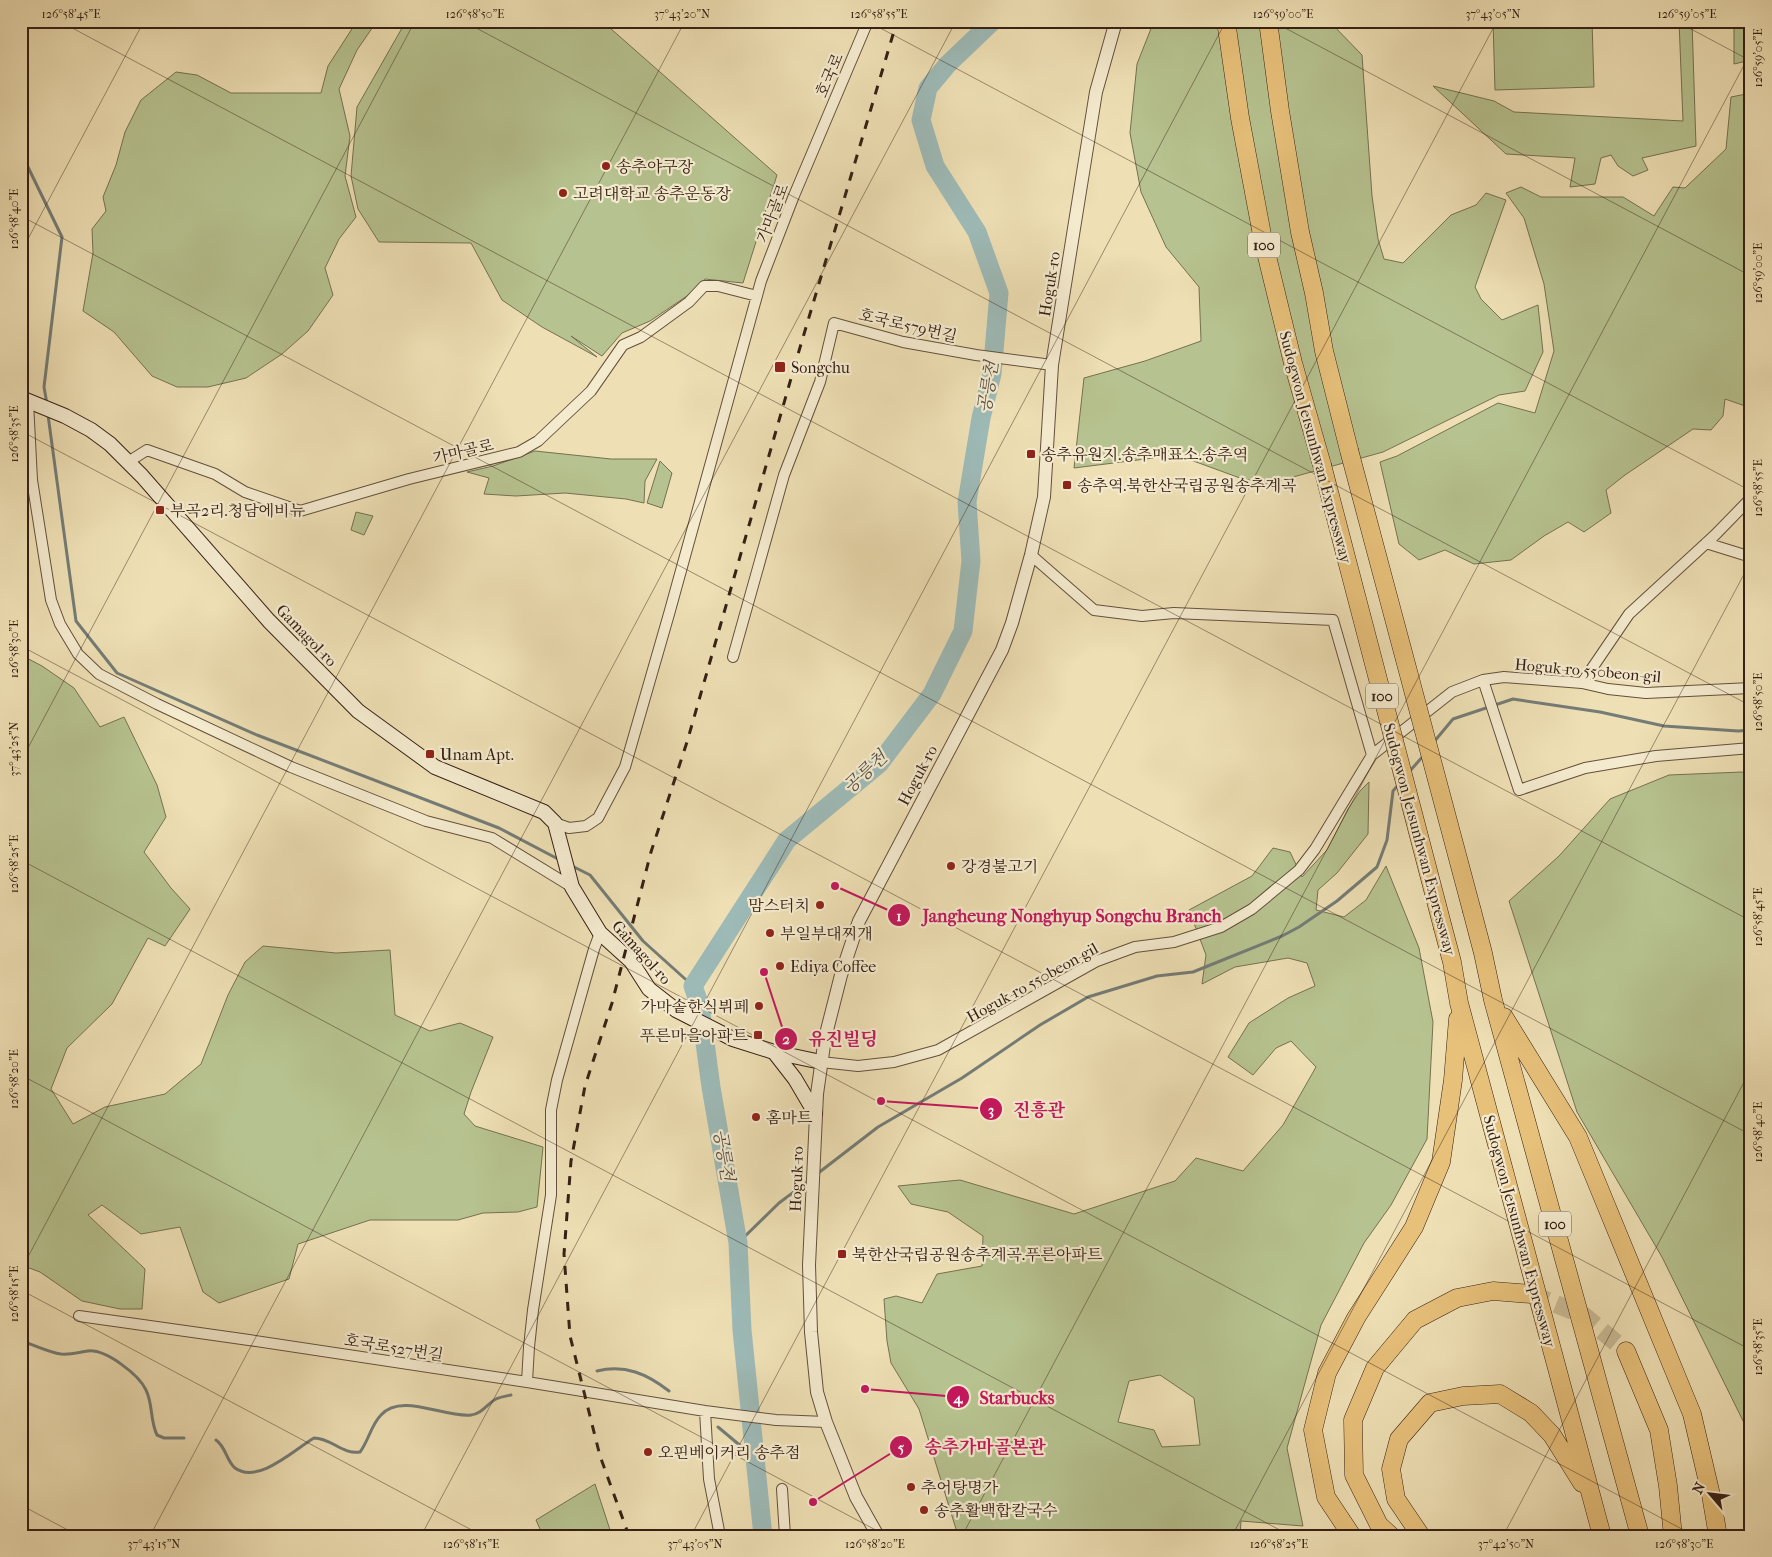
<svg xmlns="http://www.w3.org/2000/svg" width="1772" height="1557" font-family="'IM FELL French Canon','Noto Serif KR',serif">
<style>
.green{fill:#b6c28f;stroke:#767152;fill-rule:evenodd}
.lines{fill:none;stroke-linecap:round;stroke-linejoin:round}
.stream{stroke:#747c76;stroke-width:3}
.river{stroke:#9dbab7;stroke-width:19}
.motorway-tunnel{stroke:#c9b994;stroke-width:18;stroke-dasharray:18 9;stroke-linecap:butt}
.minor-casing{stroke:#64503d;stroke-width:12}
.tertiary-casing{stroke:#64503d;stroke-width:14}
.secondary-casing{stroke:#362015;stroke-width:16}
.motorway-casing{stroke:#362015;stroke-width:19}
.minor{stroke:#f4eace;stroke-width:10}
.tertiary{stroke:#f4eace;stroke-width:12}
.secondary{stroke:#f4eace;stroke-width:14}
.motorway{stroke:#e7c07a;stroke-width:18}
.rail{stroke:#362015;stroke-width:3;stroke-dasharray:9 9;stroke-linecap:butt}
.motorway-bridge-casing{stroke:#362015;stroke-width:19;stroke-linecap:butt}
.motorway-bridge{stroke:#e7c07a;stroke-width:18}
.ticks{fill:none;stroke:#362015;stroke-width:1;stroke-opacity:0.45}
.poi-dot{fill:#8f2418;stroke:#f4eace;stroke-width:2}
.labels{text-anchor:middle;stroke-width:4.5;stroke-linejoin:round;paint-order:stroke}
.shield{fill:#f4eace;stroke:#6f5d4c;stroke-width:1}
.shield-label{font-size:15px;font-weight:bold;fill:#362015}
.street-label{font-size:16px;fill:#362015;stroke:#f4eace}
.poi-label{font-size:16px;fill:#362015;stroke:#f4eace;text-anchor:start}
.water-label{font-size:18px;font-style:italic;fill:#554e46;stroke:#f4eace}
.leader{fill:none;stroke:#c2185b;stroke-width:2}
.callout-dot{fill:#c2185b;stroke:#f4eace;stroke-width:2}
.mark-label{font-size:15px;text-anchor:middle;font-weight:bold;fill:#fff}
.callout-label{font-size:18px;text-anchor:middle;font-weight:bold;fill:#c2185b;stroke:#f4eace;stroke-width:4.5;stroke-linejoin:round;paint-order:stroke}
.neatline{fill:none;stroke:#362015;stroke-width:2}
.ticks-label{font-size:12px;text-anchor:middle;fill:#362015}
</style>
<rect width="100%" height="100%" fill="#eedfb4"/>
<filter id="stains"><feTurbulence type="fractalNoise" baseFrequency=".004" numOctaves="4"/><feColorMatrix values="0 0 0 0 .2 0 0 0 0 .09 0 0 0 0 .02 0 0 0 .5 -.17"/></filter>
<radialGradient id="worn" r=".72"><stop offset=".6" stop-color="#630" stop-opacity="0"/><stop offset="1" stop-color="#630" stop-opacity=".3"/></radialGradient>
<path class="green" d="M357,21H377L357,50L339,89L350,136L345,176L356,217L339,239L325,268L333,295L308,331L282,354L246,378L208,387H177L152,376L114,332L83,311L93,253L92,229L106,211L103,197L116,165L125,132L141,100L176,72L197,75L231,93H321L328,66Z
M406,21H602L777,175L743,283L705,279L687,296L650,321L622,333L602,356L571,336L597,357L542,327L502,300L471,243L379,242L358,209L351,176L357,107Z
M1154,21H1329L1362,55L1372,196L1378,239L1384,259L1403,263L1451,215L1476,205L1486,193L1506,200L1475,287L1481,299L1502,320L1538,305L1543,352L1525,391L1499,395L1383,452L1268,484L1240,478L1177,455L1074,468L1084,378L1145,361L1201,341L1199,287L1166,247L1141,192L1130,133L1137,64Z
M1493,21H1592L1594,87L1495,90Z
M1679,21H1692L1696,146L1642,158L1648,170L1633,176L1618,166L1611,155L1601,158L1595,184L1570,187L1575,158L1506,154L1433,86L1494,101L1514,112L1683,121Z
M1734,21H1751V60L1734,64Z
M1751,93V408L1725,399L1723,416L1711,430L1693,429L1625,475L1606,490L1611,513L1584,532L1568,522L1544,536L1511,560L1474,564L1445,550L1419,560L1399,544L1380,462L1397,456L1498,403L1535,413L1554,351L1544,284L1524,218L1506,193L1521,187L1541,197H1623L1654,216L1673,187L1685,188L1726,149L1731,97Z
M535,451L611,459H657L645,481L644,503L626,499L565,493L516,496L484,494L489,478L467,472L493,466Z
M660,461L672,473L662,508L647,503Z
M356,512L373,516L364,535L351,530Z
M21,655L42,666L74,688L100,727L124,717L157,785L166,817L144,852L171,888L190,909L165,946L148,938L112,1004L67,1048L51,1089L73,1124L105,1107L165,1094L201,1064L228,995L245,962L263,946L336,953L390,950L395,1015L430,1031L460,1023L493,1037L471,1092L464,1114L475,1126L543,1147L537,1207L518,1212L483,1213L458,1220H370L298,1244L289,1279L219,1303L203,1292L180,1227L141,1234L102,1205L88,1215L145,1269L142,1309H120L82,1301L40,1272L21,1265Z
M1742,772L1751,775V1437L1662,1257L1577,1112L1509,901L1559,856L1610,799L1669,775Z
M1369,782L1368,834L1337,873L1318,890L1316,910L1344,917L1366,900L1386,866L1419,948L1433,1022L1427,1139L1391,1205L1364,1243L1321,1325L1287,1448L1303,1526L1241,1521L1240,1536H961L956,1529L919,1409L891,1363L887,1341L884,1299L896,1296L922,1303L937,1274L982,1266L983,1236L948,1212L911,1204L898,1186L960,1180L1074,1214L1175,1181L1196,1158L1243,1171L1283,1125L1316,1067L1291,1041L1276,1048L1253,1075L1228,1057L1249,1023L1288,998L1315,986L1307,963L1288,958L1235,967L1202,984L1206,955L1189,910L1252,876L1273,848L1290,852L1302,877L1327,850L1348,809L1360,791ZM1160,1375L1194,1398L1200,1445L1162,1447L1154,1430L1118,1422L1129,1381Z
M595,1484L612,1536H543L536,1520Z"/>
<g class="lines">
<path class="stream" d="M21,158L26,163L62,237L44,387L47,404
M48,415L76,621L117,673L257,735L499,828L560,860
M1433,743L1453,719L1513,699L1600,712L1664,726L1738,731L1751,730
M1409,772L1425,754
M570,865L590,875L643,941L693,986
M817,1174L878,1127L962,1078L1040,1025L1088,997L1157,976L1193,972L1282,936L1299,927L1337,901L1377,867L1387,840L1393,791L1399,784
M738,1243L779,1203L810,1180
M21,1341C35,1345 48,1352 61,1354C71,1355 79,1352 88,1351C106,1349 139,1375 146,1390C153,1404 150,1421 157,1435L164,1438H184
M597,1371C625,1364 647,1374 669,1391
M718,1427L755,1458
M216,1440C226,1447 226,1460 235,1468C258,1485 295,1449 314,1438C331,1438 343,1455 360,1452C369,1440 371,1425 381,1415C401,1392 445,1418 471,1415C482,1414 487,1404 496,1399C500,1397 506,1396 511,1395"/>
<path class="river" d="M763,1536L742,1330L738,1243L711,1087L700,1006L693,986L787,840L879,764L932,694L963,631L971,561L967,502L981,418L992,374L999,293L977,232L935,166L921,120L928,88L948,64L993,21"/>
<path class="motorway-tunnel" d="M1531,1294L1583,1315L1626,1351"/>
<defs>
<path id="minor" d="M28,402L32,480L51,600L60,624L78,654L99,674L157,704L291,767L426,821L492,838L572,887
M128,462L147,450L215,474L245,492L300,511L409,479L519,452L538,441L591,391L623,345L641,337L689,302L704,286H718L757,296
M21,478L32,480
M1706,543L1751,557
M1031,555L1094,610L1142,616L1174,613L1333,620L1372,755
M733,657L784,475L820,382L834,323L903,342L976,355L1052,365
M1483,680L1519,790L1585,768L1656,756L1751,748
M1582,683L1629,614L1715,535L1751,498
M555,823L569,828L586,826L598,818L625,767L669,614L761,281L793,198L868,21
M821,1062L858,1066L894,1062L938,1050L1097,961L1135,947L1174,942L1221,927L1252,909L1299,870L1315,849L1372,755L1452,692L1483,680L1504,677L1582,683L1608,689L1646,693L1751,688
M79,1316L249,1340L527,1382L705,1411L776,1420L826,1422
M527,1382L529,1347L533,1310L551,1195V1110L557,1080L594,949L600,933
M705,1411L709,1479L720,1536
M782,1489L785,1536"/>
<path id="tertiary" d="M878,1536L856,1497L826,1422L817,1392L811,1332L809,1265L817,1094L825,1038L841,975L859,921L1002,650L1012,623L1031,555L1044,497L1052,365L1096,92L1116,21"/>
<path id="secondary" d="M21,398L65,416L91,430L110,444L142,476L269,621L358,711L435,767L544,812L555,823L572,887L600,933L631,961L649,989L676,1010L733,1039L774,1052L821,1062
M774,1052L795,1079L815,1113"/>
<path id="motorway" d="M1226,21L1240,118L1263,240L1293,363L1322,465
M1268,21L1280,111L1300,232L1314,293L1324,351L1349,450
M1472,911L1483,953L1493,1000L1640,1536
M1443,928L1452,962L1459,1003L1602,1536
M1504,1017L1578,1137L1692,1414L1711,1495L1718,1536
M1626,1351L1659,1430L1668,1486L1673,1536
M1352,1536L1326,1497L1313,1430L1327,1373L1356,1318L1414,1227L1441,1162L1453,1080L1458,1019
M1391,1536L1379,1525L1354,1475L1353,1420L1375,1368L1415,1320L1457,1298L1493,1291L1531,1294
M1421,1536L1396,1499L1391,1469L1399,1439L1430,1403L1463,1396L1500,1394L1531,1413L1552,1435L1582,1483"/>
</defs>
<use href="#minor" class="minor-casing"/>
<use href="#tertiary" class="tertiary-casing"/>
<use href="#secondary" class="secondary-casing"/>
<use href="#motorway" class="motorway-casing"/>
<use href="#minor" class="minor"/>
<use href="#tertiary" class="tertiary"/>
<use href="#secondary" class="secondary"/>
<use href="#motorway" class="motorway"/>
<path class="rail" d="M629,1536L600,1456L570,1336L564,1254L571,1161L585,1086L612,1003L651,852L687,742L796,361L897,21"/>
<defs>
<path id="motorway-bridge" d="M1349,450L1472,911
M1322,465L1443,928"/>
</defs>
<use href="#motorway-bridge" class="motorway-bridge-casing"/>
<use href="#motorway-bridge" class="motorway-bridge"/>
</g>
<path class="ticks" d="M59,21L1751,921M463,21L1751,706M867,21L1751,491M1272,21L1751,276M1676,21L1751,61M21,216L1751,1135M21,252L144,21M21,431L1751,1350M21,646L1695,1536M21,761L415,21M21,860L1291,1536M21,1075L887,1536M21,1270L685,21M21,1290L483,1536M21,1505L79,1536M150,1536L956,21M421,1536L1226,21M691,1536L1497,21M962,1536L1751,52M1232,1536L1751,561M1503,1536L1751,1069"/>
<g class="poi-dot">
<circle cx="606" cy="166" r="5"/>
<circle cx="563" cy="193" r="5"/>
<rect x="774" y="361" width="12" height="12" rx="2.5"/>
<rect x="1026" y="449" width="10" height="10" rx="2.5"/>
<rect x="1062" y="480" width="10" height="10" rx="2.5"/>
<rect x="155" y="505" width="10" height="10" rx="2.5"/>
<rect x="425" y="749" width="10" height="10" rx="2.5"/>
<circle cx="951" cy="866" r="5"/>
<circle cx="820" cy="905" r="5"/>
<circle cx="770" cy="933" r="5"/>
<circle cx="780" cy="966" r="5"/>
<circle cx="759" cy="1006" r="5"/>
<rect x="753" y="1030" width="10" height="10" rx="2.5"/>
<circle cx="756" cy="1117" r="5"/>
<rect x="837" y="1249" width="10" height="10" rx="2.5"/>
<circle cx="648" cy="1452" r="5"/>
<circle cx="911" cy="1487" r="5"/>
<circle cx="924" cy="1510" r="5"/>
</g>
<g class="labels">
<g class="shield">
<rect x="1248" y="232.5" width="32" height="25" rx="4"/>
<rect x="1366" y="683.5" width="32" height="25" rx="4"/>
<rect x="1539" y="1211.5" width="32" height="25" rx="4"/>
</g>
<g class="shield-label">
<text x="1264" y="250">100</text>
<text x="1382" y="701">100</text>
<text x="1555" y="1229">100</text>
</g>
<g class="street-label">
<text transform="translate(829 75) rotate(-67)" y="6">호국로</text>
<text transform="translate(772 213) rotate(-69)" y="6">가마골로</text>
<text transform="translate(1049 284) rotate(-81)" y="6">Hoguk-ro</text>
<text transform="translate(908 325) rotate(13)" y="6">호국로579번길</text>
<text transform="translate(1316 447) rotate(75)" y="6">Sudogwon Je1sunhwan Expressway</text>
<text transform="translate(463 451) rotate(-13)" y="6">가마골로</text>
<text transform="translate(307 635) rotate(46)" y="6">Gamagol-ro</text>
<text transform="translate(1588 670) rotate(5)" y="6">Hoguk-ro 550beon-gil</text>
<text transform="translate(917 775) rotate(-62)" y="6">Hoguk-ro</text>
<text transform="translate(1420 839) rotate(75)" y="6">Sudogwon Je1sunhwan Expressway</text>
<text transform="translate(642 952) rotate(48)" y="6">Gamagol-ro</text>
<text transform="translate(1032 982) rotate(-29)" y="6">Hoguk-ro 550beon-gil</text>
<text transform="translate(796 1179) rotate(-88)" y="6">Hoguk-ro</text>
<text transform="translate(1520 1231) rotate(75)" y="6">Sudogwon Je1sunhwan Expressway</text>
<text transform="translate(394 1347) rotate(9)" y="6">호국로527번길</text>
</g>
<g class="poi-label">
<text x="616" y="172">송추야구장</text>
<text x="573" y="199">고려대학교 송추운동장</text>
<text x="791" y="373">Songchu</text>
<text x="1041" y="460">송추유원지.송추매표소.송추역</text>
<text x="1077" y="491">송추역.북한산국립공원송추계곡</text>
<text x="170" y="516">부곡2리.청담에비뉴</text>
<text x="440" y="760">Unam Apt.</text>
<text x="961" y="872">강경불고기</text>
<text x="810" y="911" text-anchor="end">맘스터치</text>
<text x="780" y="939">부일부대찌개</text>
<text x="790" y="972">Ediya Coffee</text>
<text x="749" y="1012" text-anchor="end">가마솥한식뷔페</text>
<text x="748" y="1041" text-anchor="end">푸른마을아파트</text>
<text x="766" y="1123">홈마트</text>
<text x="852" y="1260">북한산국립공원송추계곡.푸른아파트</text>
<text x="658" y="1458">오핀베이커리 송추점</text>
<text x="921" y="1493">추어탕명가</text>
<text x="934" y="1516">송추활백합칼국수</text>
</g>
<g class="water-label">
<text transform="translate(988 387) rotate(-81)" y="6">공릉천</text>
<text transform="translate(865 772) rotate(-43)" y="6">공릉천</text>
<text transform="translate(724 1155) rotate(81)" y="6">공릉천</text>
</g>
</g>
<path class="leader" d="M835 886L899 915M764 972L786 1039M881 1101L991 1109M865 1389L958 1397M813 1502L901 1447"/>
<g class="callout-dot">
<circle cx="835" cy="886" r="5"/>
<circle cx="764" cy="972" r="5"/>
<circle cx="881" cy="1101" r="5"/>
<circle cx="865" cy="1389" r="5"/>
<circle cx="813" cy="1502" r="5"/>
<circle cx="899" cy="915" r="12"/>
<circle cx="786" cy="1039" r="12"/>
<circle cx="991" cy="1109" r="12"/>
<circle cx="958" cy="1397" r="12"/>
<circle cx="901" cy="1447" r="12"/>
</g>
<g class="mark-label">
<text x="899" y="921">1</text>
<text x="786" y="1044">2</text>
<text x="991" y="1115">3</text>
<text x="958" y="1403">4</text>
<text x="901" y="1452">5</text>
</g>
<g class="callout-label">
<text x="1072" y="922">Jangheung Nonghyup Songchu Branch</text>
<text x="843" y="1045">유진빌딩</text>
<text x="1039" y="1116">진흥관</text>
<text x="1017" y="1404">Starbucks</text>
<text x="985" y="1453">송추가마골본관</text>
</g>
<rect width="1772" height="1557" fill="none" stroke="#eedfb4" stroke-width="55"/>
<g transform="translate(1710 1494) rotate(298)" stroke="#f4eace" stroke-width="4" paint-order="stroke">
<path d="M0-4L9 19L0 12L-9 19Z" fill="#362015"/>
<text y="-8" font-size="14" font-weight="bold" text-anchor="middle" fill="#362015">N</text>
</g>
<rect x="28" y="28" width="1716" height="1502" class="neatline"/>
<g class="ticks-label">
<text x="71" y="18">126°58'45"E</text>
<text x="475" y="18">126°58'50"E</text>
<text x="682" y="18">37°43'20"N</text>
<text x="879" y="18">126°58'55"E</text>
<text x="1283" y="18">126°59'00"E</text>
<text x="1493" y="18">37°43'05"N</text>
<text x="1687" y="18">126°59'05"E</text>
<text transform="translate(1758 58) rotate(-90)" y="4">126°59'05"E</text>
<text transform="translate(14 219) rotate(-90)" y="4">126°58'40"E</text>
<text transform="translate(1758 273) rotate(-90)" y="4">126°59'00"E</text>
<text transform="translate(14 434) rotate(-90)" y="4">126°58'35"E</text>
<text transform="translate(1758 488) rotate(-90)" y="4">126°58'55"E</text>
<text transform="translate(14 649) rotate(-90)" y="4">126°58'30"E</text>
<text transform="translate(1758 702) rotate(-90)" y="4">126°58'50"E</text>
<text transform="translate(14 749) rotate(-90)" y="4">37°43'25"N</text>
<text transform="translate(14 864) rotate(-90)" y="4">126°58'25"E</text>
<text transform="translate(1758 917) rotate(-90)" y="4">126°58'45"E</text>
<text transform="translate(14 1079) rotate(-90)" y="4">126°58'20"E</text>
<text transform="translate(1758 1132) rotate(-90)" y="4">126°58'40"E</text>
<text transform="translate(14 1294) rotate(-90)" y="4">126°58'15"E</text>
<text transform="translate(1758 1347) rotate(-90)" y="4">126°58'35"E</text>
<text x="154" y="1548">37°43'15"N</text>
<text x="471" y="1548">126°58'15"E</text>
<text x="695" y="1548">37°43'05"N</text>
<text x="875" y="1548">126°58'20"E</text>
<text x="1279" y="1548">126°58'25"E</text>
<text x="1506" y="1548">37°42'50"N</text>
<text x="1684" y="1548">126°58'30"E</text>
</g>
<rect width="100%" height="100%" filter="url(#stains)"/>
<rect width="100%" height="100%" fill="url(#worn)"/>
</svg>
